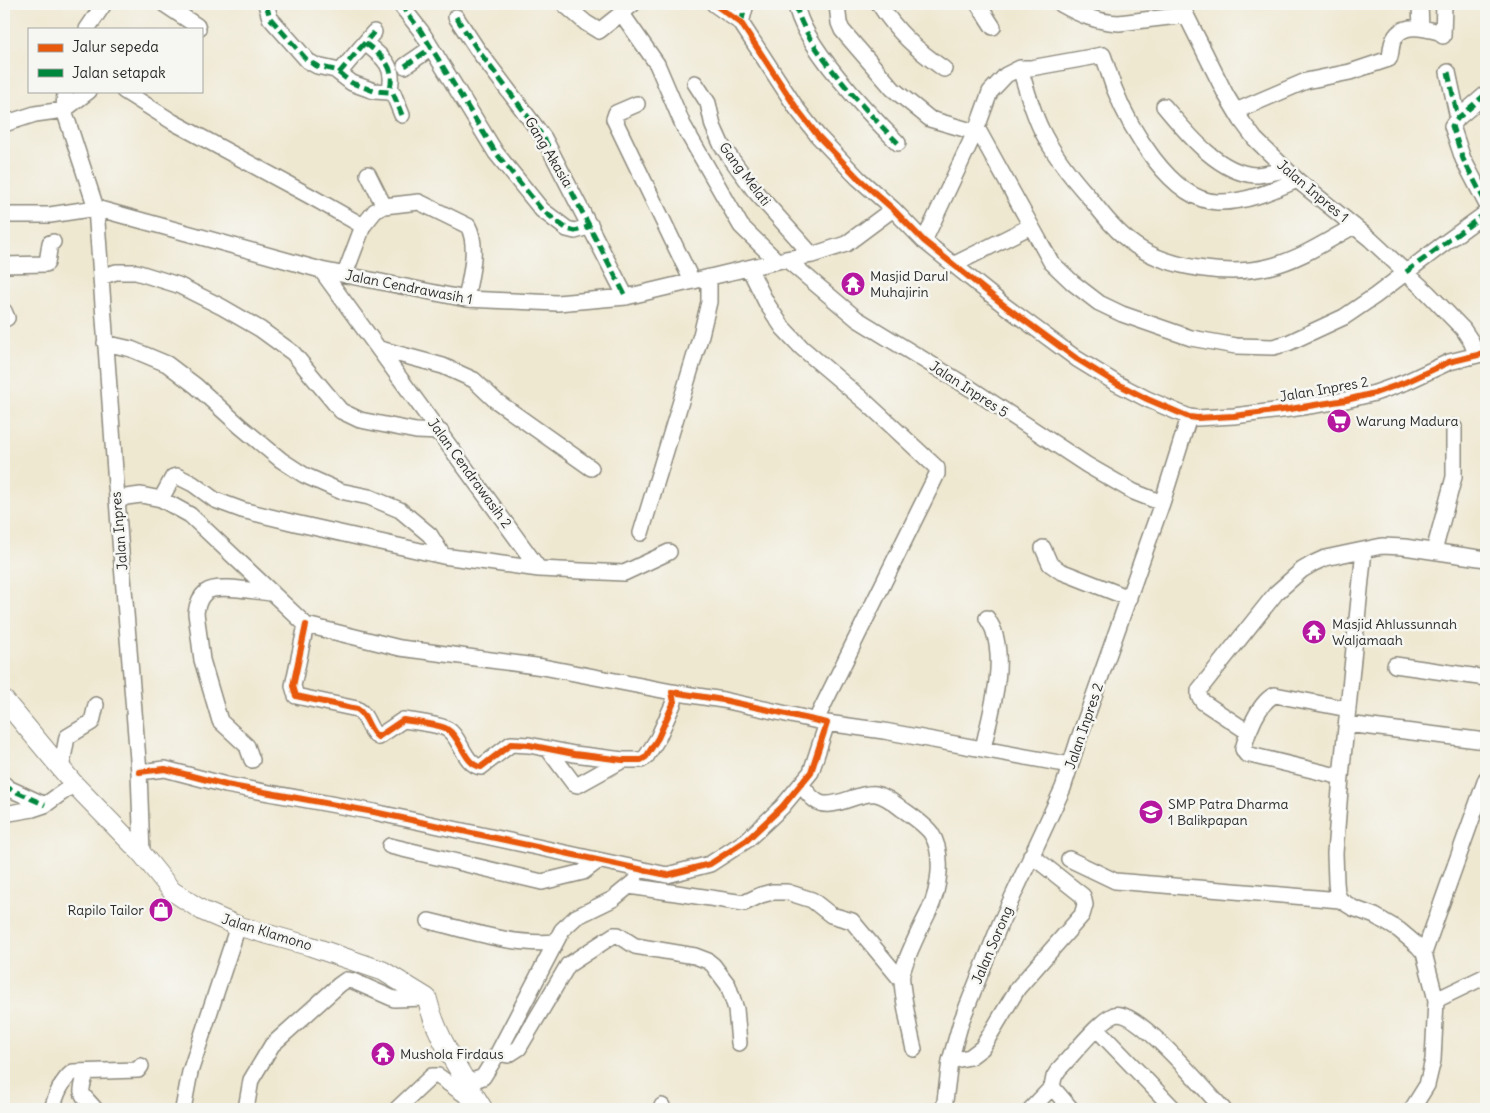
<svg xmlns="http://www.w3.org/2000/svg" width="1490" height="1113" font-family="Delius,sans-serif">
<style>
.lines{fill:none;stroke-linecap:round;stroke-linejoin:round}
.minor-casing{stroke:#8d8a7e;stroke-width:18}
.major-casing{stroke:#8d8a7e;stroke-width:21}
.minor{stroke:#fff;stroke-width:15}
.major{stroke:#fff;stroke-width:19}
.quiet{stroke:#00873e;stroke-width:5;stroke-dasharray:10 5;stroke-linecap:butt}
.cycleway-casing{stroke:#f6f6f2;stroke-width:9}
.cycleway{stroke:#e8590c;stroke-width:6}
.labels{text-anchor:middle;stroke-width:5;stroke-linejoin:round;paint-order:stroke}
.street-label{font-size:14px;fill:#2b2b2b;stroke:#f6f6f2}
.poi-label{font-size:14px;fill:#2b2b2b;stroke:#f6f6f2;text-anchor:start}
</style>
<rect width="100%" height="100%" fill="#f6f6f2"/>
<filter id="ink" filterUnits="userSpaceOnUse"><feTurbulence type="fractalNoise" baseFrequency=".02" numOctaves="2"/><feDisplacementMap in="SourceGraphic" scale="10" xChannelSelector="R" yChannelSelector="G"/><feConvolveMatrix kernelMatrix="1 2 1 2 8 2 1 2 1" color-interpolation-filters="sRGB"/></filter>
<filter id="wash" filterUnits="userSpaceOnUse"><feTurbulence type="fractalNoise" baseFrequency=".0096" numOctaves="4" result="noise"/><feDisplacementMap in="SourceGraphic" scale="20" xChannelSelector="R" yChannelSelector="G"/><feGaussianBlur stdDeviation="1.12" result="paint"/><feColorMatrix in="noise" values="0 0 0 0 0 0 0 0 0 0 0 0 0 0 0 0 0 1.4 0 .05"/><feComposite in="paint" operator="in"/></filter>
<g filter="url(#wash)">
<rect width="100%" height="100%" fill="#efe8d1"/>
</g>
<g filter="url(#ink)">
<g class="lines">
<defs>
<path id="minor" d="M164,4L197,26L198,29
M266,4L270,18L308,61L317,66L335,70L352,83L360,86L374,91L389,92L393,93L402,115
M400,4L421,31L496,153L542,210L567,229L575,231L591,226
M564,4L586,23L599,31L633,4
M714,4L741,23L797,109L818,136L858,178L893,209L924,241L1005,306L1077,359L1116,383L1147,399L1189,417L1197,418L1234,416L1290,409L1346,400L1375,393L1406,382L1449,362L1486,353
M796,4C801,43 869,114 898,143
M837,4L839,23L842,30L893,89L930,119L975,132
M879,4C897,32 917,50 944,69
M978,4L993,27
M1061,4C1080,15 1097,22 1119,23L1186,15
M1182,4L1186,15L1226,95L1241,120L1255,139L1297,180L1370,239L1428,293L1463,329L1471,341L1476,354
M1420,4L1421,28
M622,14L657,64L683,125L741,226L777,261
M456,17L477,49L544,138L626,297
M741,23L746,4
M87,29L104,4
M1443,36L1444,4
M365,43C383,57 397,67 389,92
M405,66L431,48
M1020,68C1026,88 1032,110 1041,129C1053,154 1071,177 1089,197C1103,215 1117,233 1136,246C1170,269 1230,276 1268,267C1299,260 1327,241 1354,226
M1448,72L1458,118
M339,73L374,32
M695,83L708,103L713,126L722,146L754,190L812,255
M65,91L64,110L96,208L120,540L139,772L142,854
M124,91L173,122L310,196L363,226L345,274
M1486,94L1458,118L1452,126L1463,159L1486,203
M637,104L616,113L614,119L692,281
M1164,106C1186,132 1218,173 1255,175C1265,175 1276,171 1286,170
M1236,111L1306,81L1350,72L1389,59C1392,53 1390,46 1394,39C1403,21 1427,29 1443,33
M4,124L35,114L64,110L89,91
M977,128L1051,262L1073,283L1099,303L1122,314L1191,338L1236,346L1273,347L1288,343L1344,317L1375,296L1438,248L1486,213
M368,174L384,206
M4,215H50L96,208L321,270L466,299L557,303L626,297L786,259L812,255L846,244L893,209
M363,226L375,211L384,206L419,202L468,226C479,246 470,278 466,299
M924,241L977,128L990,92L1006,75L1020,68H1031L1103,55C1107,66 1110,77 1114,88C1129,126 1170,200 1217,202C1245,203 1272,191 1297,180
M786,259L857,319L973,390L1087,465L1134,492L1162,503
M4,265L46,264L47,263L50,243L53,242
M953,265L1031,226
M749,268L767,304L783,328L802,348L868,404L937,468V474L816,720
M321,270L539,569L624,573L669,552
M101,277L116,272H136L178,285L222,307L260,329L293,353L341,411L360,420L416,431L441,432
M4,311L7,318
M105,343L131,349L167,364L196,386L240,426L281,460L304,475L340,491L369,497L400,510L430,535L443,556
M380,349L443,366L474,380L495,400L591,468
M161,499L173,477L177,476L193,484L215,500L242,510L295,523L443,556L539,569
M117,502L126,497L141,495L161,499L190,515L306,625L400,648L543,667L672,692
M641,533L701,335L709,302V277
M1043,548L1050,564L1060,571L1129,598
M1364,550L1341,777L1335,853L1336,882L1337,893L1340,900L1353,908L1375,916L1399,930L1418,946L1424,953L1436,1000L1433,1060L1427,1085L1412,1109
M1434,551L1454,477V427
M1395,665L1486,678
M827,723L884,731L1070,765
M1347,724L1486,741
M1248,732L1203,702L1199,696V690L1276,593L1302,570L1314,563L1325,558L1382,546L1404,547L1486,559
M548,749L574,784L578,785L623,760
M983,749C990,714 1006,667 994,632C993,627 989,622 987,618
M252,760L247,746L220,721L202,660L196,613C197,605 200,597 206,592C218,583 257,592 272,593
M61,769L67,737L92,722L96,705
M139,772L165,769L226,785L374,812L667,875L710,864L747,840L782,807L811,772L827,723L723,700L672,692L674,702L658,738L646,757L641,760H623L574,754L529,745L511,744L481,767C464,765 461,737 447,729C441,725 412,721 403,720L378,737C368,730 368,715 357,709L296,696L293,686L306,625
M1341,777L1246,754L1243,749C1247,734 1259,701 1275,695L1348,709
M4,784L8,788L45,805
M801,784C806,791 812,800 820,803C835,809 858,792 876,794C886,796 894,803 902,809C912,816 924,824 931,833C945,854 939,890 929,911C921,927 906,956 902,974C900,983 911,1038 914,1049
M4,814L33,809L45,805L74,784
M390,846L542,882L583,872L598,861
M1069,859L1115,881L1340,900
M629,886L744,903L761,895L772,892H787L812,900L831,915L852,921L902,981
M429,921C471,931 512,946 555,942
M1424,953L1486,779
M1436,1000L1486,976
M1097,1029L1174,1109
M498,1053L508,1055L519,1048L568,965L614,935H618L635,946L695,956L708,961L713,965L728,985L736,1009L739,1043
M950,1061L970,1057L982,1048L1018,988L1082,915L1085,905L1083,896L1031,855
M86,1073C79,1097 80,1091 95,1109
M467,1083L483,1077L498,1053L562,930L576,917L613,899L635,881
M52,1109C56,1096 61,1081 73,1072L138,1070L141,1066
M183,1109L190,1072L238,926
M246,1109L251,1080L272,1045L339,985L346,980L353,981L394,999L427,998
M397,1109L432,1076H438L478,1104
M661,1109L662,1106
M944,1109L950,1061L961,1022L1000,924L1063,788L1078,741L1162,503L1189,417
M1031,1109L1052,1087
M1071,1109L1052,1087L1054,1077L1059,1069C1072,1056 1099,1021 1114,1015C1136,1007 1207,1092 1223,1109"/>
<path id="major" d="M4,700L74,784L142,854L172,891L203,911L238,926L310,946L383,971L427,998C436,1037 462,1075 483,1109"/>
</defs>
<use href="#minor" class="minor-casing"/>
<use href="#major" class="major-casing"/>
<use href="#minor" class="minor"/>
<use href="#major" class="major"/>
<path class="quiet" d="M266,4L270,18L308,61L317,66L335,70L352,83L360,86L374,91L389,92L393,93L402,115
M400,4L421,31L496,153L542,210L567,229L575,231L591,226
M796,4C801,43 869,114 898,143
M456,17L477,49L544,138L626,297
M741,23L746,4
M365,43C383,57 397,67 389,92
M405,66L431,48
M1448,72L1458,118
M339,73L374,32
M1486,94L1458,118L1452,126L1463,159L1486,203
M1406,272L1486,213
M4,784L8,788L45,805"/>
<defs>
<path id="cycleway" d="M714,4L741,23L797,109L818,136L858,178L893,209L924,241L1005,306L1077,359L1116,383L1147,399L1189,417L1197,418L1234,416L1290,409L1346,400L1375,393L1406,382L1449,362L1486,353
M139,772L165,769L226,785L374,812L667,875L710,864L747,840L782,807L811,772L827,723L723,700L672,692L674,702L658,738L646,757L641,760H623L574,754L529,745L511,744L481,767C464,765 461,737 447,729C441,725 412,721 403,720L378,737C368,730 368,715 357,709L296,696L293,686L306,625"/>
</defs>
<use href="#cycleway" class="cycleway-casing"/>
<use href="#cycleway" class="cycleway"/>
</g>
</g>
<defs>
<symbol id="temple-disc" viewBox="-11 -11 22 22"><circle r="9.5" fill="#b5179e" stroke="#f6f6f2"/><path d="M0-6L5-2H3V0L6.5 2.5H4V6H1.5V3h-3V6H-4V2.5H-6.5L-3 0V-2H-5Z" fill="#fff"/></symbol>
<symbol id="supermarket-disc" viewBox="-11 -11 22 22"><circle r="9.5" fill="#b5179e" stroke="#f6f6f2"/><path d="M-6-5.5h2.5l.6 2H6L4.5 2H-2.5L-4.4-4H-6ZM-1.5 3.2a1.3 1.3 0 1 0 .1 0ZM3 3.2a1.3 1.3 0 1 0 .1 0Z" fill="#fff"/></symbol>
<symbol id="school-disc" viewBox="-11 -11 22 22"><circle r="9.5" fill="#b5179e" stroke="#f6f6f2"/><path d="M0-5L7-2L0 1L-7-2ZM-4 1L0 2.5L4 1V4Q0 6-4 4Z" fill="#fff"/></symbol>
<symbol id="shop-disc" viewBox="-11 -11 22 22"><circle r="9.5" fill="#b5179e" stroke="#f6f6f2"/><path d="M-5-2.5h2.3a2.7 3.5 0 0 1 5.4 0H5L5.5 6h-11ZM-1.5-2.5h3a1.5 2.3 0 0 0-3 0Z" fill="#fff"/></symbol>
</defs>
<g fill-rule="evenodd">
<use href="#temple-disc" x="839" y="270" width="28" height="28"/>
<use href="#supermarket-disc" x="1325" y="407" width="28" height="28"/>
<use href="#temple-disc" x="1300" y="618" width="28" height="28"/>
<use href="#school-disc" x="1137" y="798" width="28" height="28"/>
<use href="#shop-disc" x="147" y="896" width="28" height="28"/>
<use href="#temple-disc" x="369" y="1040" width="28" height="28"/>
</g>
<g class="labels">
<g class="street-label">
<text transform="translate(549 152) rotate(59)" y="5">Gang Akasia</text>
<text transform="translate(745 174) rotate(53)" y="5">Gang Melati</text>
<text transform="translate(1313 191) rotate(40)" y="5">Jalan Inpres 1</text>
<text transform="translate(409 287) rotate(11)" y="5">Jalan Cendrawasih 1</text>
<text transform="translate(969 389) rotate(33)" y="5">Jalan Inpres 5</text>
<text transform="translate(1324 389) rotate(-10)" y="5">Jalan Inpres 2</text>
<text transform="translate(470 473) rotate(54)" y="5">Jalan Cendrawasih 2</text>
<text transform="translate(119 531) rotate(-95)" y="5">Jalan Inpres</text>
<text transform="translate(1084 726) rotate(-71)" y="5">Jalan Inpres 2</text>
<text transform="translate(267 932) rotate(17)" y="5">Jalan Klamono</text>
<text transform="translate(992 945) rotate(-67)" y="5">Jalan Sorong</text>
</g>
<g class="poi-label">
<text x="870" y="281">Masjid Darul<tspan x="870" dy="16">Muhajirin</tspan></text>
<text x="1356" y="426">Warung Madura</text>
<text x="1332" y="629">Masjid Ahlussunnah<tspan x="1332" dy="16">Waljamaah</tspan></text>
<text x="1168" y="809">SMP Patra Dharma<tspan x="1168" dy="16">1 Balikpapan</tspan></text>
<text x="144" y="915" text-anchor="end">Rapilo Tailor</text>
<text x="400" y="1059">Mushola Firdaus</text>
</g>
</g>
<rect width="1490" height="1113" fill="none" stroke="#f6f6f2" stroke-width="20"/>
<rect x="28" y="28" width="175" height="65" fill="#f6f6f2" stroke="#a5a5a2"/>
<rect x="38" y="44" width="25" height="8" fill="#e8590c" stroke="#a5a5a2"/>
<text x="72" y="52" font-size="15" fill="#2b2b2b">Jalur sepeda</text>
<rect x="38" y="69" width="25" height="8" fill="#00873e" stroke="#a5a5a2"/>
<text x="72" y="78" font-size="15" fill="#2b2b2b">Jalan setapak</text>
</svg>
